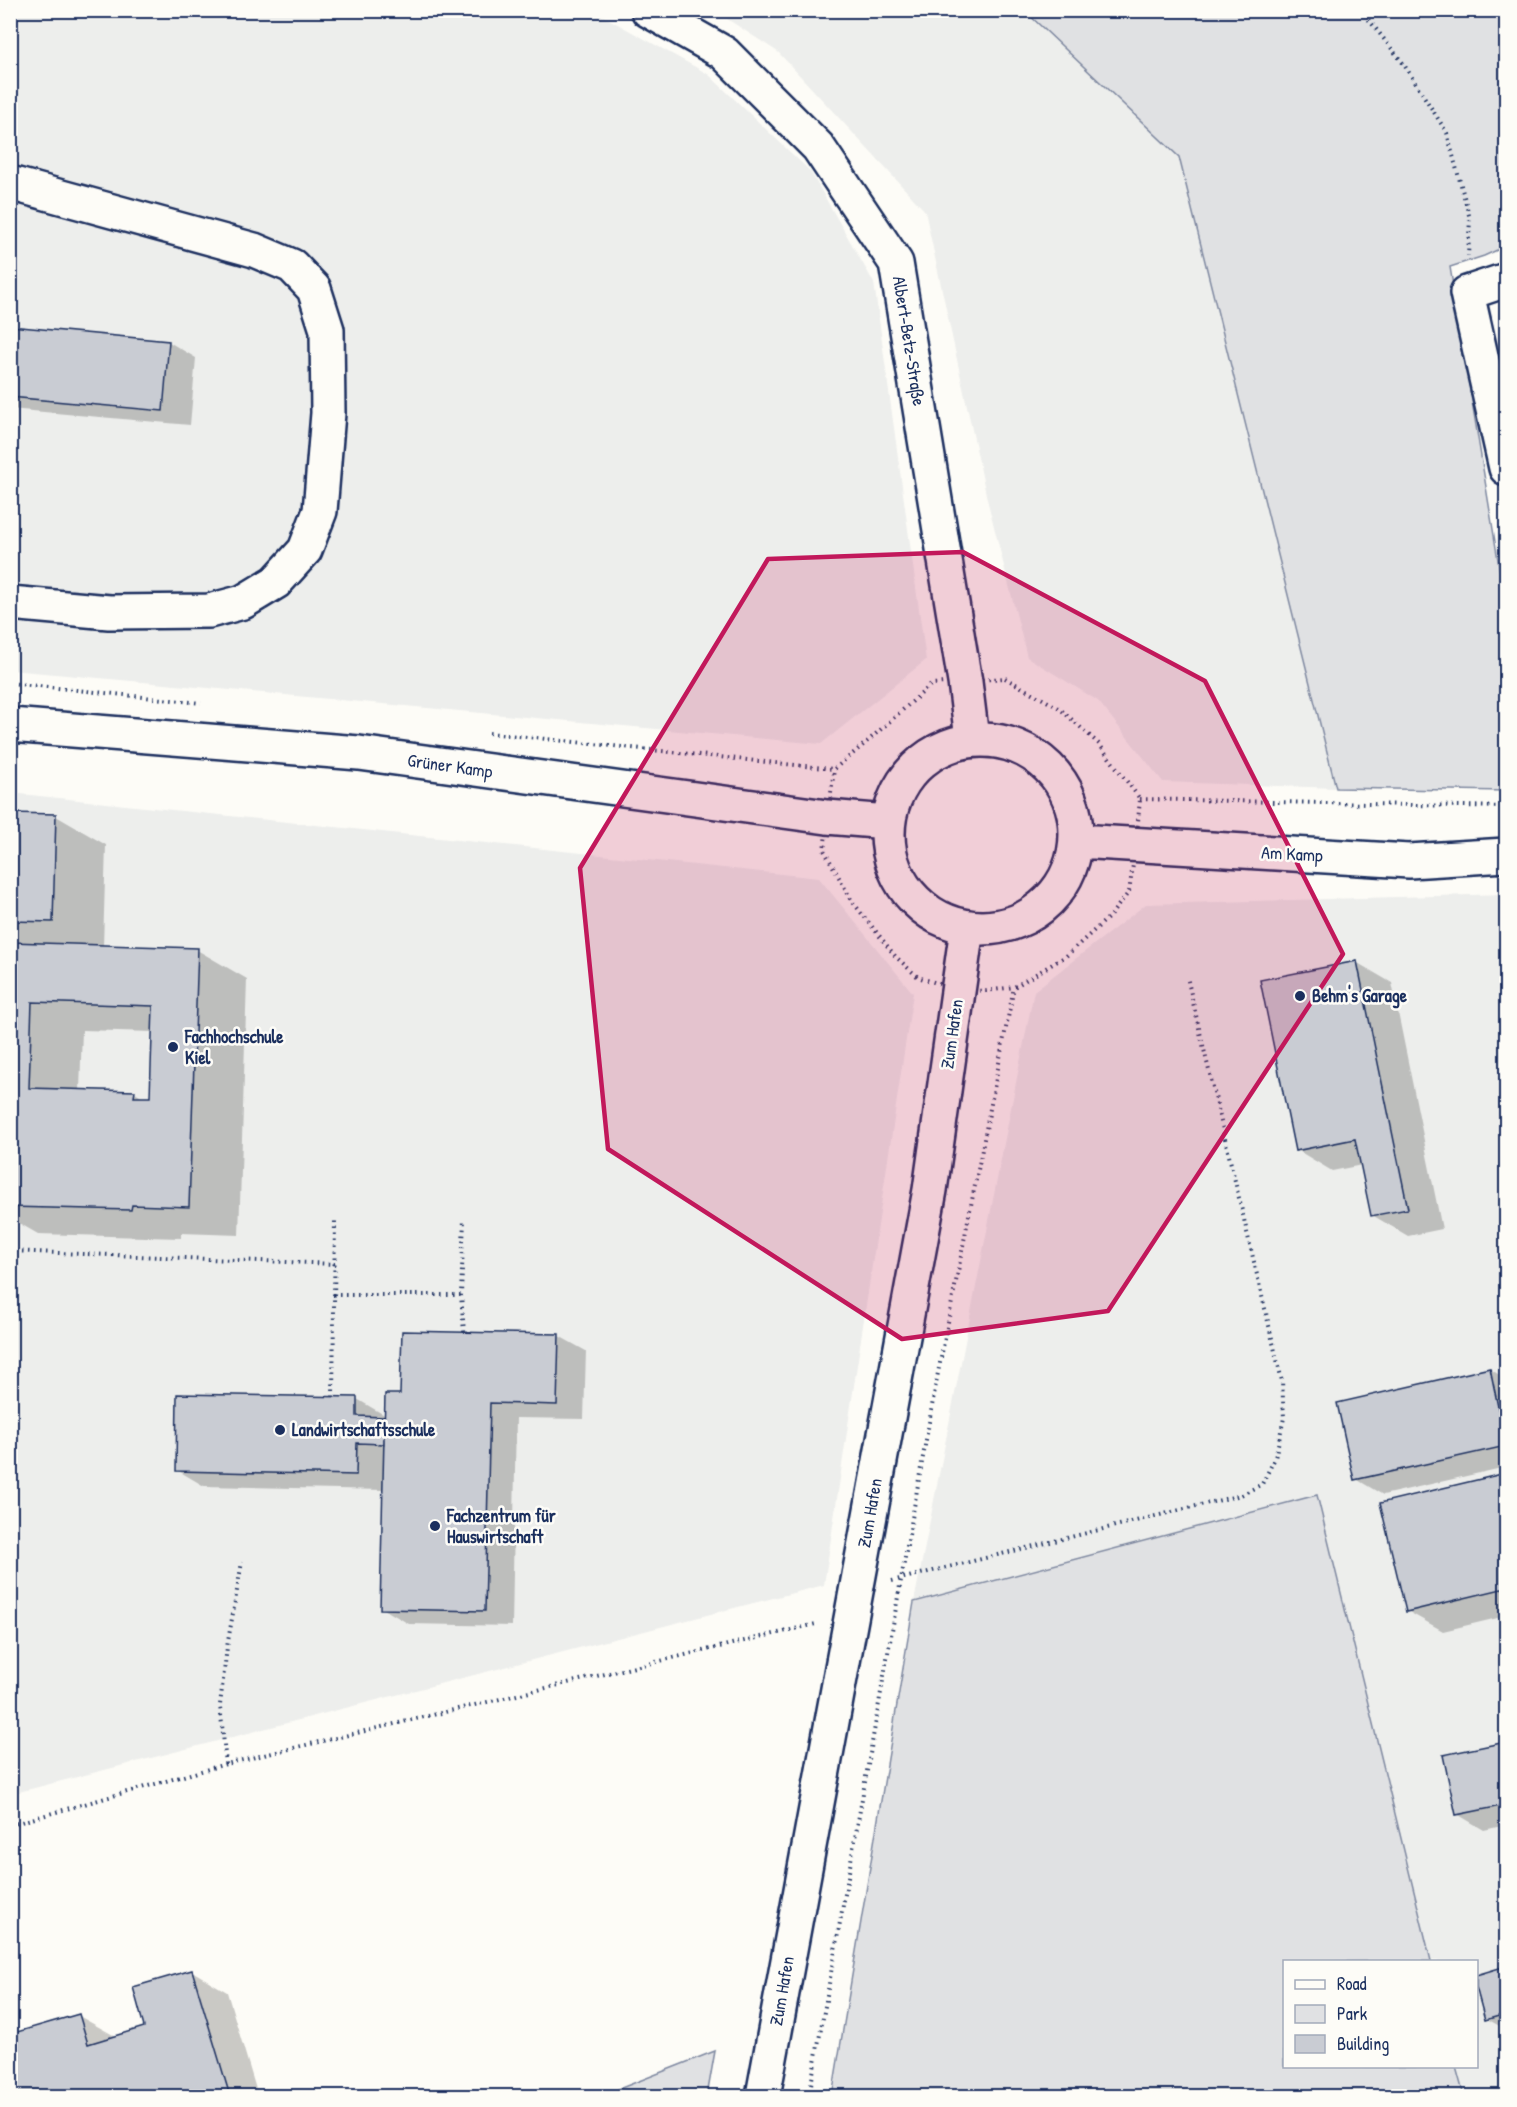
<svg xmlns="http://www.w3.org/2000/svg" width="1517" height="2107" font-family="'Patrick Hand',sans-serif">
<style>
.built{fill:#edeeec}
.green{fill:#e0e1e3;stroke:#7e88a0;stroke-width:1.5}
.shadow{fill:#0003;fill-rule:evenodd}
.building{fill:#c9ccd3;stroke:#1b2f5e;stroke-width:1.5;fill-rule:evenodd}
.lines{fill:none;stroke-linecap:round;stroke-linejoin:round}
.minor-casing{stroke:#1b2f5e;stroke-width:38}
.major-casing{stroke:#1b2f5e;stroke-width:38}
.path{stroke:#1b2f5e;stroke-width:4;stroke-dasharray:1.5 4.5;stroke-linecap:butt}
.minor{stroke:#fdfcf7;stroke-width:33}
.major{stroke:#fdfcf7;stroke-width:33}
.marked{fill:#c2185b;fill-opacity:0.2;stroke:#c2185b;stroke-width:4.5;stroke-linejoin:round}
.poi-dot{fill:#1b2f5e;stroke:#fdfcf7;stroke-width:2}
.labels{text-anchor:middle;stroke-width:5;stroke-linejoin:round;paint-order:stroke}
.street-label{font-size:18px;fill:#1b2f5e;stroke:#fdfcf7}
.poi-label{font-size:18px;font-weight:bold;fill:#1b2f5e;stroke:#fdfcf7;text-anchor:start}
</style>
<rect width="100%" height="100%" fill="#fdfcf7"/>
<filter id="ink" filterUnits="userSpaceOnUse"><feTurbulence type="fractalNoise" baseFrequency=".0167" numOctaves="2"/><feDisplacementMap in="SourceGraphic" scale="12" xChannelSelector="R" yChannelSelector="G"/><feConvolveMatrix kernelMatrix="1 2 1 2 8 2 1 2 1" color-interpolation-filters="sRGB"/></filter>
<g filter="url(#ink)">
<path class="built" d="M10,11H594L708,74L810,171L874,283L926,660L821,744L11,670Z
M715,11H1025L1179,157L1336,788L1163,782L1098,701L1027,657L987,499L925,211L778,52Z
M11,793L819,878L913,993L824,1585L11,1794Z
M1506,894V2096H1464L1456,2067L1476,2066V1962L1431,1961L1317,1496L914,1602L1034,991L1146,904Z"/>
<path class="green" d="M1025,11H1506V246L1484,256L1450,267L1506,609V791L1336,788L1179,157Z
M1317,1495L1431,1961L1284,1962V2066L1456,2067L1464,2096H832L914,1602Z
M715,2051L707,2096H601Z"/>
<path class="shadow" d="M10,328L169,342L196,358L190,425L10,409Z
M10,815L56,816L106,845L103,947L197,950L247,979L239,1235L181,1233V1238L38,1234L10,1218ZM82,1030L154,1032L152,1099H145L135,1093L80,1091Z
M1356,962L1392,983L1442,1229L1408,1236L1372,1215L1362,1165L1332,1171L1297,1150Z
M559,1336L586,1351L584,1419L516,1418L512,1626L409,1624L382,1608L384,1490L204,1486L177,1470L357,1399L386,1416L402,1396Z
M1490,1369L1506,1379V1467L1383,1495L1356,1479Z
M1506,1474V1616L1443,1631L1407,1611L1382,1504Z
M1506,1744V1825L1484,1830L1457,1814L1445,1756Z
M1506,1968V2029H1505L1487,2019L1476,1976Z
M192,1971L227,1992L258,2096H10V2036L79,2016L115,2036L146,2028Z"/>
<path class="building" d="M10,326L169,341L163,411L10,397Z
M10,813L56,814L53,922L10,921Z
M10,942L198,948L189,1207L132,1205L131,1210L10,1207ZM32,1002L153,1006L150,1097H134L135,1091L29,1088Z
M1357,961L1408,1209L1371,1216L1355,1139L1295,1151L1260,980Z
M402,1331L559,1334L557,1405L490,1403L485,1611L380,1609L385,1394H400Z
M1490,1368L1506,1446L1354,1480L1337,1403Z
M177,1394L357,1397V1416L384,1417V1444L357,1443L356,1475L176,1471Z
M1506,1473V1588L1406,1612L1380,1503Z
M1506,1742V1805L1456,1815L1443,1755Z
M1506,1966V2014L1485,2020L1476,1987V1975Z
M192,1970L230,2096H10V2034L79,2014L88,2044L144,2027L133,1987Z"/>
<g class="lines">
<defs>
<path id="minor" d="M648,10L724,53L818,147L896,263L965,682L972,739
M10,183L254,250L292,266L314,289L327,330L328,413L320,511L305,550L276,582L243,602L209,611L109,612L10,603
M1506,280L1467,293L1506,468
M10,725L359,753L827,817L888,822"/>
<path id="major" d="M888 834a94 94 0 1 1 188 0a94 94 0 1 1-188 0Z
M1078,841L1409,861L1506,855
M763,2096L930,1190L967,928"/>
</defs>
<use href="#minor" class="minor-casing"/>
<use href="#major" class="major-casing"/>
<path class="path" d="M1361,10L1403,63L1447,133L1470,219L1468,256
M1005,678L1059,708L1099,744L1140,799L1136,844L1129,892L1109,917L1066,956L1014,987L986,991L958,990L918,977L896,957L852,901L824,850L834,769L861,747L932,684Z
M10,683L201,703
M489,733L833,769
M1140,799L1506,807
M10,1251L335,1264
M333,1295H461
M464,1332L461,1295L464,1219
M333,1397L335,1218
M892,1581L1241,1495L1262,1484L1275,1458L1284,1418L1282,1381L1187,977
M226,1764L220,1705L227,1647L242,1562
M10,1825L226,1764L816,1624
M809,2096L937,1378L1014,987"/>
<use href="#minor" class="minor"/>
<use href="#major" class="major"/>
</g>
</g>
<path class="marked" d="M963,552L1205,681L1343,954L1108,1311L902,1339L608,1149L580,868L768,559Z"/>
<g class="poi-dot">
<circle cx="1300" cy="996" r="6"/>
<circle cx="173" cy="1047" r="6"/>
<circle cx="280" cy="1430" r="6"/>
<circle cx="435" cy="1526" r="6"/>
</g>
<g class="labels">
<g class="street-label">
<text transform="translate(909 341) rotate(81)" y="6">Albert-Betz-Straße</text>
<text transform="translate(450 766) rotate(8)" y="6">Grüner Kamp</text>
<text transform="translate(1292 854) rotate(3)" y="6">Am Kamp</text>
<text transform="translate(952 1034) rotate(-82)" y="6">Zum Hafen</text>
<text transform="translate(870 1513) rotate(-80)" y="6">Zum Hafen</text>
<text transform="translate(782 1991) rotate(-80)" y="6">Zum Hafen</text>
</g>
<g class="poi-label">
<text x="1312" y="1002">Behm's Garage</text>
<text x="185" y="1043">Fachhochschule<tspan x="185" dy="21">Kiel</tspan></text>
<text x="292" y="1436">Landwirtschaftsschule</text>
<text x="447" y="1522">Fachzentrum für<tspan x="447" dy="21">Hauswirtschaft</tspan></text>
</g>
</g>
<rect width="1517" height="2107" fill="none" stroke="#fdfcf7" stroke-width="36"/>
<rect x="18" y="18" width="1481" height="2071" fill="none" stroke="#1b2f5e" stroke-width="2" filter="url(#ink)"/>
<rect x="1283" y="1960" width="195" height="108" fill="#fdfcf7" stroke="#a3aaba" stroke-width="1.5"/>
<rect x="1295" y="1980" width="30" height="9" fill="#fdfcf7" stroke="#a3aaba" stroke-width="1.5"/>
<text x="1337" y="1990" font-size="18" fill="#1b2f5e">Road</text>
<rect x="1295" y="2005" width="30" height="18" fill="#e0e1e3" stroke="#a3aaba" stroke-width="1.5"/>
<text x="1337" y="2020" font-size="18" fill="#1b2f5e">Park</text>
<rect x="1295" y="2035" width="30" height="18" fill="#c9ccd3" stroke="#a3aaba" stroke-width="1.5"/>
<text x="1337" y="2050" font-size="18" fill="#1b2f5e">Building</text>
</svg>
